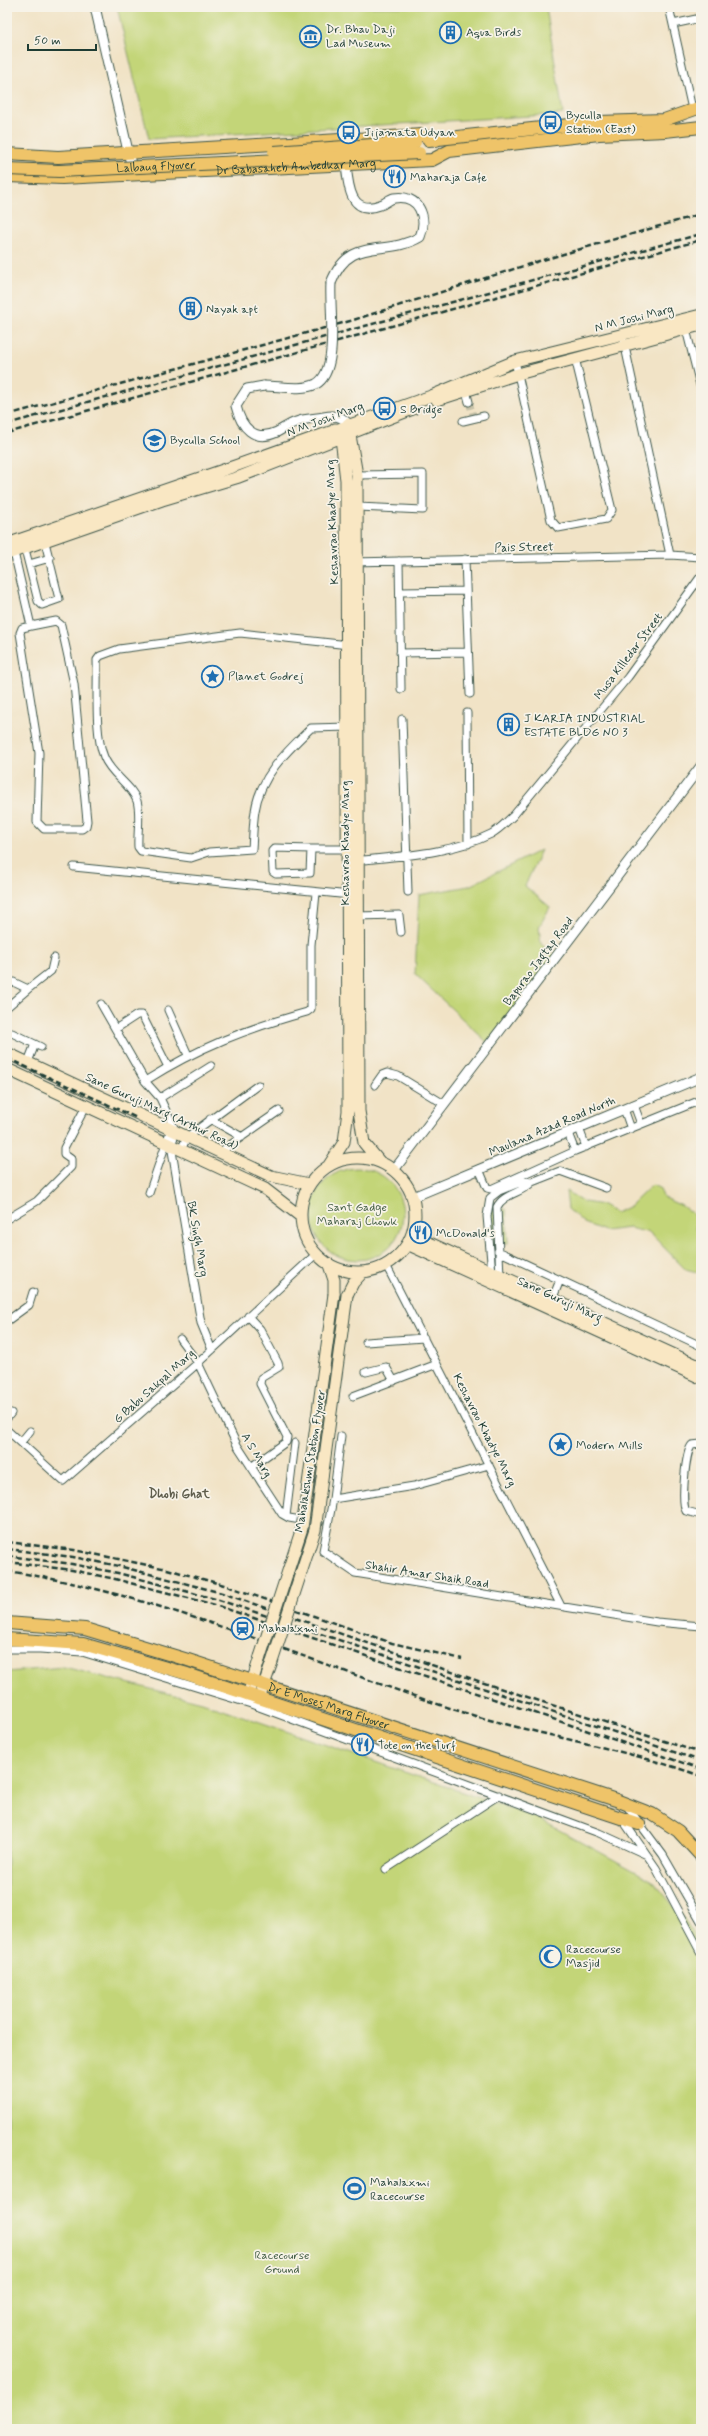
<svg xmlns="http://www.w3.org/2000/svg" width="708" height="2436" font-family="Mynerve,sans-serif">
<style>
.green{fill:#c3d578;stroke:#718956}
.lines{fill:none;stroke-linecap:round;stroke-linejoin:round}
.minor-tunnel{stroke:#c7c2a9;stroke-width:7;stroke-dasharray:7 3.5;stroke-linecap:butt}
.minor-casing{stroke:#3e564a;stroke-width:9}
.tertiary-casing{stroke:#3e564a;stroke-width:11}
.secondary-casing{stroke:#3e564a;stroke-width:13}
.primary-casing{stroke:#3e564a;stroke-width:14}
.trunk-casing{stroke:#3e564a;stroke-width:14}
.minor{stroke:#fff;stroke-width:7}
.tertiary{stroke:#fff;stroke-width:9}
.secondary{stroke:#f9e7c3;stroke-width:11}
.primary{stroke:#efc469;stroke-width:12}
.trunk{stroke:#efc469;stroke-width:12}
.rail{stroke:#1f3d34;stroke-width:2.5;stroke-dasharray:6 3;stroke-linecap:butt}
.tertiary-bridge-casing{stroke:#3e564a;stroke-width:11;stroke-linecap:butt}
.secondary-bridge-casing{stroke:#3e564a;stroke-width:13;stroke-linecap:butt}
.trunk-bridge-casing{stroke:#3e564a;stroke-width:14;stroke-linecap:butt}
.tertiary-bridge{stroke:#fff;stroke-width:9}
.secondary-bridge{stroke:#f9e7c3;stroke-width:11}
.trunk-bridge{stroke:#efc469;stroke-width:12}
.labels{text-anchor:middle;stroke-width:3.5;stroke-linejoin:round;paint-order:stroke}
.poi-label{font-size:12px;fill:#1f3d34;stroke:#f7f3e8;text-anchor:start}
.street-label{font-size:12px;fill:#1f3d34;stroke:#f7f3e8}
.park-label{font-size:12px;fill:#405b42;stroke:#f7f3e8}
.neighbourhood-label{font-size:13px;font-weight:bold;fill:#5f5e4d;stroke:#f7f3e8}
</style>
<rect width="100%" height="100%" fill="#f7f3e8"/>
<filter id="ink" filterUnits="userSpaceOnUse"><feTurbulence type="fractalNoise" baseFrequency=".025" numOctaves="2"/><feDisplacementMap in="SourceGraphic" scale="8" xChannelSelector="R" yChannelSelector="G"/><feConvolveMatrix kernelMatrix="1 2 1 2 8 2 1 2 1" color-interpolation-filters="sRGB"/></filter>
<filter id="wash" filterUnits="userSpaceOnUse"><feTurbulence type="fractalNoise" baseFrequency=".012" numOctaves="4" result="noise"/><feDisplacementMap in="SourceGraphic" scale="16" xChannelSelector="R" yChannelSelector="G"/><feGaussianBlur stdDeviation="0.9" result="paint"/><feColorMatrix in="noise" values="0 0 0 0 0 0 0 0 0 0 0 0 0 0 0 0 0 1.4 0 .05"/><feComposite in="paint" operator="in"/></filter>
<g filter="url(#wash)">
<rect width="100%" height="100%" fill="#f1e3c6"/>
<path class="green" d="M117,7H546L563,114L149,139Z
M541,850L525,886L550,907L539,927L541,944L556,957L489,1044L415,974L419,895L469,886Z
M311 1214a46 46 0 1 1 92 0a46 46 0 1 1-92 0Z
M652,1185L659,1188L664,1198L682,1206L696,1216V1229L701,1234V1273L685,1269L650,1233L629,1228L605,1231L584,1223L568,1209L566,1191L584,1202L603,1205L616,1213L630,1206Z
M506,1209L508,1243L493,1244L490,1210Z
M64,1667L202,1702L537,1818L653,1881L683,1917L701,1949V2429H7V1672Z"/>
</g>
<g filter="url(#ink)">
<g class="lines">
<path class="minor-tunnel" d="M469,402L473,415"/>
<defs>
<path id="minor" d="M669,7L692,109
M673,24L701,18
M686,329L701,389
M624,342L670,555
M515,361L551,520L558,528L606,519L612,510L575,358
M465,387L469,402
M463,421L484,416
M357,475L423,474V510L358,507
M24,545L38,601L42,605L59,599L45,542
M13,548L31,626L22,628L20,633L39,753L37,822L44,829H82L86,826L87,821L74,684L61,625L56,621L31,626
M465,559L470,694
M399,561L401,689
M353,562L670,555L701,557
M29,564L50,558
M400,592L466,591
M349,645L240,633L119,649L100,656L97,660C98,687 94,733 104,757C111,775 131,784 137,801C141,815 137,833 138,847L141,851L191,858L209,852L252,849C253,836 253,823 255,811C260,776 287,751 311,728L349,727
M400,653L467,652
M467,713L468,844
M402,719L408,892
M311,849L310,873L276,874L273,872L272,851L275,848L311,849H347
M354,861C399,856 451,854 491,834C499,830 506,822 513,816L628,677L701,576
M74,867L350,895
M356,916L399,915L401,932
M7,979L28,989L7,1007
M28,989L51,971L54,958
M101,1004L145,1081
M168,1010L188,1055
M117,1028L137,1015H142L168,1067
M12,1033L41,1047
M28,1062L35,1044
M375,1085L382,1075L387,1073L398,1076L444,1104
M160,1098L211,1066
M634,1105L641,1124
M624,1109L631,1129
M210,1119L242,1137
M579,1128L586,1147
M568,1133L575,1151
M181,1150L187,1137L258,1085
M220,1152L279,1111
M479,1169L487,1188L491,1189L575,1151L701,1100
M532,1182L560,1171L606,1188
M149,1193L171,1129
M7,1219L37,1201L71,1167V1159L64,1154V1148L86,1106
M498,1251L701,1346
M386,1265L561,1606
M492,1273L487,1216L490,1198L499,1191L524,1181L532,1182C523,1193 504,1193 497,1207L500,1277
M552,1300L560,1280
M248,1316L260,1329L278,1363L279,1367L261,1378L260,1384L287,1437L286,1442L251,1467
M7,1321L29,1305L33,1292
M180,1339L198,1363L237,1445L282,1514L289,1518L319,1523
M366,1342L424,1338
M212,1350L201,1323L171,1145L176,1132L160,1098L145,1081C199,1047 246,1029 307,1012L311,1009V945L316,893
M366,1372L386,1367L394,1381
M353,1396L437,1364
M7,1418L11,1413
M7,1430L63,1481L198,1363L315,1255
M341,1436L333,1499L414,1486L489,1465
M21,1442L30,1431
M701,1444L692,1445C685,1452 681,1503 686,1511L701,1515
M333,1499L323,1551L355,1573L657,1622L701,1626
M286,1516L295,1443
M7,1649H40L82,1652L251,1704L599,1833L647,1855
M626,1805L663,1855L701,1921
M622,1819L656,1868L701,1953
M386,1869L499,1795"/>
<path id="tertiary" d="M95,7L133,173
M331,283C350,234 384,258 420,237C428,217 419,194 394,198C389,199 385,204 380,205C350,216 348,185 346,164
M264,386L247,389L236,406C241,427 254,443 277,432C283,429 289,424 296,422C305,418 314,419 324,417C333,415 342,415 348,424
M394,1170L701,766
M413,1197L701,1077"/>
<path id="secondary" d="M437,400L518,374L701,325
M348,424L357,475L359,1111L364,1143L379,1161
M7,544L235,466L431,396L515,361L701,315
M7,554L162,500L239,477L413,409
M7,1053L271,1176L309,1184
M7,1069L265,1189L300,1216
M301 1215a57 57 0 1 1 114 0a57 57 0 1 1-114 0Z
M329,1165L344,1142L348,1111L346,480L341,438L335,429
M412,1235L701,1367
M407,1244L701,1378
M329,1265L334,1280V1294
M347,1295L353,1283L362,1273
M248,1695L260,1657
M259,1699L272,1662"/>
<g id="primary">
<path id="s1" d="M7,1623L85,1629L188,1660L616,1800L652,1814L678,1831L701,1856"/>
<path d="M7,1639L83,1644L184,1673L639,1824"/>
</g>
<g id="trunk">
<path d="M429,140L598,122L664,120L701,107"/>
<path d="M7,154L58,157L422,135L436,140"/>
<path id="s2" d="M7,176L62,178L432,160L449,151L599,134L665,131L701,127"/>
</g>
</defs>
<use href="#minor" class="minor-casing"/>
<use href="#tertiary" class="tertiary-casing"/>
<use href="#secondary" class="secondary-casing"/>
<use href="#primary" class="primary-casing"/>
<use href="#trunk" class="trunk-casing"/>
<use href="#minor" class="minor"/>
<use href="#tertiary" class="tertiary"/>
<use href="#secondary" class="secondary"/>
<use href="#primary" class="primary"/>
<use href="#trunk" class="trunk"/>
<path class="rail" d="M7,415L350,321L536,262L701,214
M7,424L701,234
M7,433L701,240
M7,1058L137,1118
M7,1542L74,1550L167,1569L224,1585L392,1643L462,1659
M7,1549L73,1557L119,1566L222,1593L490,1685L701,1753
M7,1556L72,1564L118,1573L219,1600L701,1761
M7,1562L72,1570L115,1579L215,1605L701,1769
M7,1571C163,1594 312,1664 462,1712C541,1736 623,1748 701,1776"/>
<defs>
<path id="tertiary-bridge" d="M264,386C280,386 302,391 316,384C340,371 329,307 331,283"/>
<path id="secondary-bridge" d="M260,1657L302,1528L334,1294
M272,1662L315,1530L347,1295"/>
<g id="trunk-bridge">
<path d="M274,152L415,142"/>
<path id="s3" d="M7,169L59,171L419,153"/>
</g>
</defs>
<use href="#tertiary-bridge" class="tertiary-bridge-casing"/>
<use href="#secondary-bridge" class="secondary-bridge-casing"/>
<use href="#trunk-bridge" class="trunk-bridge-casing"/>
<use href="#tertiary-bridge" class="tertiary-bridge"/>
<use href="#secondary-bridge" class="secondary-bridge"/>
<use href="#trunk-bridge" class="trunk-bridge"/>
</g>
</g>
<defs>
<symbol id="building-ring" viewBox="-11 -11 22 22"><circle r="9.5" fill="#f7f3e8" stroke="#1f6fb2" stroke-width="1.5"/><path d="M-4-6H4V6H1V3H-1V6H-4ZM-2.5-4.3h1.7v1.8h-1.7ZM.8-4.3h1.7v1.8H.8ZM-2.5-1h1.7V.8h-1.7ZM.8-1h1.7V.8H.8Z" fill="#1f6fb2"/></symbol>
<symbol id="museum-ring" viewBox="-11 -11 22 22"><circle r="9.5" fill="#f7f3e8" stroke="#1f6fb2" stroke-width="1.5"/><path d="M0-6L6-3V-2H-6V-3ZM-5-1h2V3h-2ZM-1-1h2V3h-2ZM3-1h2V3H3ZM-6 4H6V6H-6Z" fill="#1f6fb2"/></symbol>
<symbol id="bus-ring" viewBox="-11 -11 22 22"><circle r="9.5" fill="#f7f3e8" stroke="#1f6fb2" stroke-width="1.5"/><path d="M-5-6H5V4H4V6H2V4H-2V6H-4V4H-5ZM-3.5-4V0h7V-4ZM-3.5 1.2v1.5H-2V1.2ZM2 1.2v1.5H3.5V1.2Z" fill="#1f6fb2"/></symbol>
<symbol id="restaurant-ring" viewBox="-11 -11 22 22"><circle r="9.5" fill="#f7f3e8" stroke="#1f6fb2" stroke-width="1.5"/><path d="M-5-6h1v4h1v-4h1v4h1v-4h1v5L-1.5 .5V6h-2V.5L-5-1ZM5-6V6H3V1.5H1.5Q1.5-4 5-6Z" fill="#1f6fb2"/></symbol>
<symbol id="school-ring" viewBox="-11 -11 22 22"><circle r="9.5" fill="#f7f3e8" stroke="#1f6fb2" stroke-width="1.5"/><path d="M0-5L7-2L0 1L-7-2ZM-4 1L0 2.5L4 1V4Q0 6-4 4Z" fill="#1f6fb2"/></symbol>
<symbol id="sight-ring" viewBox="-11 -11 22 22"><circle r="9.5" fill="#f7f3e8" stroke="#1f6fb2" stroke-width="1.5"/><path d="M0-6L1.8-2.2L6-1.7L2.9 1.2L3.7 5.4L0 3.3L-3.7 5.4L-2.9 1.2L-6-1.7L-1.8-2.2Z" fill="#1f6fb2"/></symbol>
<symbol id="station-ring" viewBox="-11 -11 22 22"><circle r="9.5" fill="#f7f3e8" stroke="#1f6fb2" stroke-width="1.5"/><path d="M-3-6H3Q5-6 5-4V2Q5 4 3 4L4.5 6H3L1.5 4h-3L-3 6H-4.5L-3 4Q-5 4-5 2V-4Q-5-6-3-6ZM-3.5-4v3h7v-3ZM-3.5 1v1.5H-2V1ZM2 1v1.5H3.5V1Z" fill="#1f6fb2"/></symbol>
<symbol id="mosque-ring" viewBox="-11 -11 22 22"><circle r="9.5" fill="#f7f3e8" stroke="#1f6fb2" stroke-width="1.5"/><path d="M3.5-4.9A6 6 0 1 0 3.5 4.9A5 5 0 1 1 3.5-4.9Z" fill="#1f6fb2"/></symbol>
<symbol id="stadium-ring" viewBox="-11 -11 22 22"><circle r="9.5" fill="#f7f3e8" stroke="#1f6fb2" stroke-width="1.5"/><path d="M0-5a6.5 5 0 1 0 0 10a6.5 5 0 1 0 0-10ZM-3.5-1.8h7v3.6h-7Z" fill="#1f6fb2"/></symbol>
</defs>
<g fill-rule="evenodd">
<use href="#building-ring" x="438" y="20" width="25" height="25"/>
<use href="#museum-ring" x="298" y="24" width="25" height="25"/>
<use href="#bus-ring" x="538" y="110" width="25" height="25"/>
<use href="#bus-ring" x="336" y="120" width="25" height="25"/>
<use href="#restaurant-ring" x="382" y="164" width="25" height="25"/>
<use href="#building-ring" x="178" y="296" width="25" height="25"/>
<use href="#bus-ring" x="372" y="396" width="25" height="25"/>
<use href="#school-ring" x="142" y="428" width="25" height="25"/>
<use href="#sight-ring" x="200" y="664" width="25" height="25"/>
<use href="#building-ring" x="496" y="712" width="25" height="25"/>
<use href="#restaurant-ring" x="408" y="1220" width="25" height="25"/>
<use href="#sight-ring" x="548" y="1432" width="25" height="25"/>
<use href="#station-ring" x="230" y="1616" width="25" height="25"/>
<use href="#restaurant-ring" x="350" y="1732" width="25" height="25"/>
<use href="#mosque-ring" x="538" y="1944" width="25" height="25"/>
<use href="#stadium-ring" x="342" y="2176" width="25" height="25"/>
</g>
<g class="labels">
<g class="poi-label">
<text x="326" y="33">Dr. Bhau Daji<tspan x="326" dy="14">Lad Museum</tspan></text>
<text x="466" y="36">Aqua Birds</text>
<text x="566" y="119">Byculla<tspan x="566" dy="14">Station (East)</tspan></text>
<text x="364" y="136">Jijamata Udyan</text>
<text x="410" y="181">Maharaja Cafe</text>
<text x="206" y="313">Nayak apt</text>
<text x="400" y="413">S Bridge</text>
<text x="170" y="444">Byculla School</text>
<text x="228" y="680">Planet Godrej</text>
<text x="524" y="722">J KARIA INDUSTRIAL<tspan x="524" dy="14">ESTATE BLDG NO 3</tspan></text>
<text x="436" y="1237">McDonald's</text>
<text x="576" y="1449">Modern Mills</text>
<text x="258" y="1632">Mahalaxmi</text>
<text x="378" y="1749">Tote on the Turf</text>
<text x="566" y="1953">Racecourse<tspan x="566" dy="14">Masjid</tspan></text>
<text x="370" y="2186">Mahalaxmi<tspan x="370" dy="14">Racecourse</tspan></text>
</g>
<g class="street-label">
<text dy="4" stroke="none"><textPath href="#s3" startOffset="149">Lalbaug Flyover</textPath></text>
<text dy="4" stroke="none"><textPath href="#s2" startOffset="289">Dr Babasaheb Ambedkar Marg</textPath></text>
<text transform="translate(634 318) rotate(-14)" y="4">N M Joshi Marg</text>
<text transform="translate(325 419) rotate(-20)" y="4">N M Joshi Marg</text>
<text transform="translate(332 522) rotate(-92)" y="4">Keshavrao Khadye Marg</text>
<text transform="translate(524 547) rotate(-1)" y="4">Pais Street</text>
<text transform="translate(628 656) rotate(-53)" y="4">Musa Killedar Street</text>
<text transform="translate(345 843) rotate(-90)" y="4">Keshavrao Khadye Marg</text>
<text transform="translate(538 961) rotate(-53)" y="4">Bapurao Jagtap Road</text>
<text transform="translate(162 1111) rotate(25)" y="4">Sane Guruji Marg (Arthur Road)</text>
<text transform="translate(552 1126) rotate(-23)" y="4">Maulana Azad Road North</text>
<text transform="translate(198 1239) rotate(80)" y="4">BK Singh Marg</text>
<text transform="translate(560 1299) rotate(25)" y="4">Sane Guruji Marg</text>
<text transform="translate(154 1386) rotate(-42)" y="4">G Babu Sakpal Marg</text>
<text transform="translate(485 1430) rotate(63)" y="4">Keshavrao Khadye Marg</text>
<text transform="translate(257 1455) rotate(60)" y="4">A S Marg</text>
<text transform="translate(310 1461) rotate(-81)" y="4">Mahalakshmi Station Flyover</text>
<text transform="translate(427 1574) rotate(9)" y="4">Shahir Amar Shaik Road</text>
<text dy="4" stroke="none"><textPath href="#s1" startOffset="334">Dr E Moses Marg Flyover</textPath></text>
</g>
<g class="park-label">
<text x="357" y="1211">Sant Gadge<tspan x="357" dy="14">Maharaj Chowk</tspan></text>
<text x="282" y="2259">Racecourse<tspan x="282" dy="14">Ground</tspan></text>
</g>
<g class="neighbourhood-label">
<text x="179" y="1498">Dhobi Ghat</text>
</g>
</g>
<rect width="708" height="2436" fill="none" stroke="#f7f3e8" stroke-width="24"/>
<path d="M28 44v6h68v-6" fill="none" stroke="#1f3d34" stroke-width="2"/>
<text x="34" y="44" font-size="12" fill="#1f3d34" stroke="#f7f3e8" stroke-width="3" paint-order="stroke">50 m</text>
</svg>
